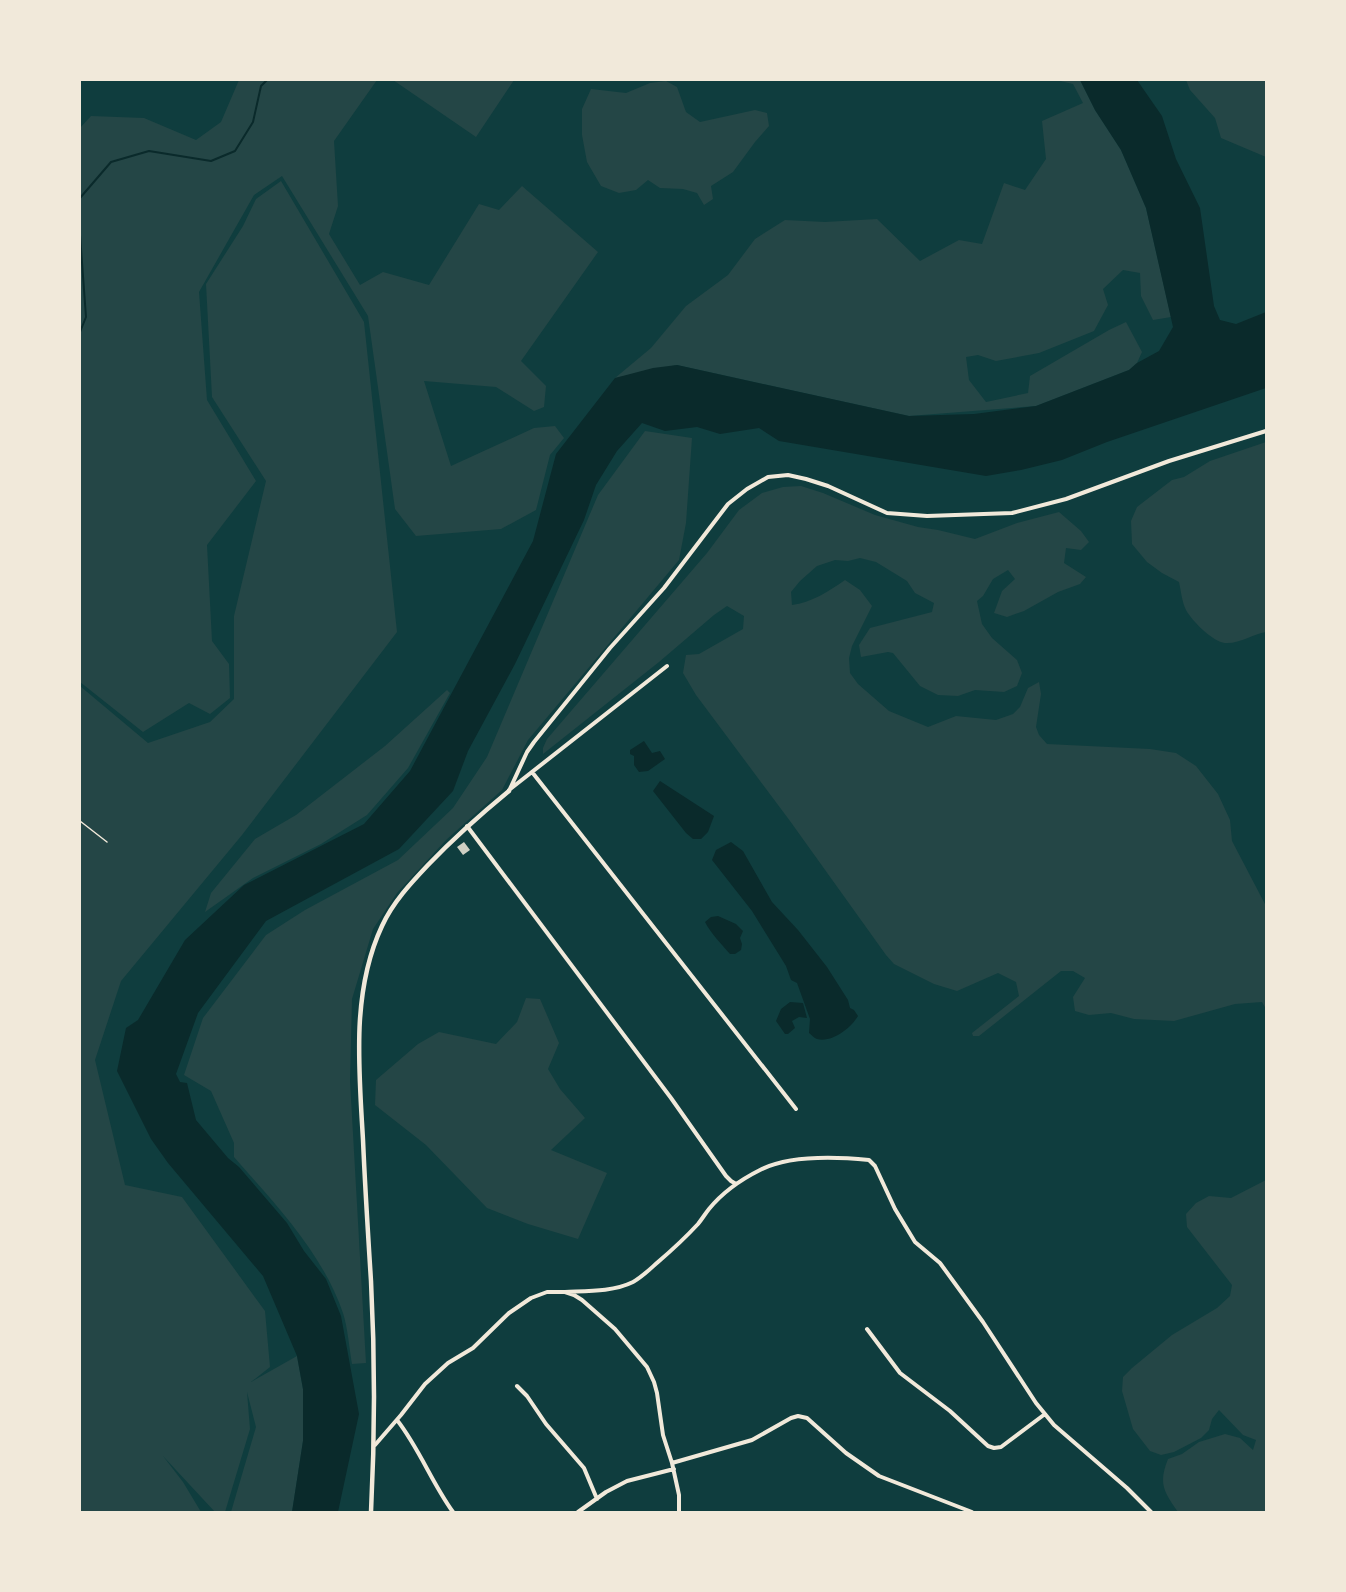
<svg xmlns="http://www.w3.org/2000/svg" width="1346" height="1592" font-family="Overpass,sans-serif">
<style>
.green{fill:#244646}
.water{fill:#0a2a2b}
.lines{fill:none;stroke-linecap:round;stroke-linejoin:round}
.stream{stroke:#0a2a2b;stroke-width:2}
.building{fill:#cfcfc3}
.path{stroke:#f1e9da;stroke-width:1.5}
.minor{stroke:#f1e9da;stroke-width:4}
.tertiary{stroke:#f1e9da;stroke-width:4.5}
</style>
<rect width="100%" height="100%" fill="#0f3d3e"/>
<path class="green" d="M239,80H377L334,141L338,206L329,234L360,285L383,272L429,285L479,204L499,210L522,186L598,252L521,361L546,386L544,407L534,411L496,387L424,381L451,466L534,428L555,426L564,438L550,455L536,510L501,529L416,536L395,509L368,316L282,176L254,195L199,292L207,400L256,481L207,545L212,641L229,664L230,698L210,714L189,703L143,732L80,682V128L91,116L144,118L196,140L221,122Z
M393,80H514L476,137Z
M1056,80H1080L1095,110L1121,150L1146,208L1171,317L1153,320L1141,296L1140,273L1123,270L1103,289L1108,305L1094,331L1039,353L996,361L978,355L966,357L969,380L986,402L1028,393L1030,376L1109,330L1126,322L1142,352L1137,363L1129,370L1036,406L909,416L677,365L615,378L651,348L686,306L728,275L755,239L785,220L825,222L877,219L920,261L959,240L982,244L1004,183L1025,190L1046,159L1042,121L1083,103L1073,84Z
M1186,80H1266V157L1221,138L1215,118L1190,90Z
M666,81L677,87L686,112L700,122L755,110L767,113L769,126L755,142L733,172L711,186L713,199L704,205L697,193L683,189L660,188L648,180L636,190L619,193L601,186L587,162L582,135V109L591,89L626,93L650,83Z
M281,181L364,322L397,632L242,835L121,981L95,1060L125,1185L182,1197L265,1311L270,1367L251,1382L297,1356L303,1389V1441L292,1512H231L256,1427L247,1392L250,1429L225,1512H215L163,1456L183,1482L201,1512H80L81,1439H80V686L148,743L210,722L234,699V616L266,481L212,397L206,284L243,226L256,199Z
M645,431L692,438L686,523L679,560L528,740L502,790L446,840L397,893L373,929L352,999L350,1081L366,1363L352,1364C349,1347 348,1329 343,1313C322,1252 275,1204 234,1157V1143L211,1091L184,1075L203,1018L266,935L305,910L398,860L453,808L487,757L598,495Z
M1266,442V632C1253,634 1240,644 1225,643C1213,642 1192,621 1186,610C1182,602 1181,591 1179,582L1162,573L1147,562L1132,544L1131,521L1137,507L1172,480L1184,477L1210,461Z
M801,486L823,493L875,515L918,527L938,530L975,539L1017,523L1059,512L1081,531L1089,542L1081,550L1066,548L1064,563L1086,577L1080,584L1058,592L1024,611L1007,617L994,613L1002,591L1015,579L1008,570L993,579L983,596L977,601L982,624L992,638L1017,660L1022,673L1017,686L1004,692L975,690L958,696L938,695L920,686L893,653L888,652L861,657L859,645L870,628L932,612L934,603L915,593L907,581L876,562L860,558L848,561L835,560L817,566L800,581L791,592L792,605C811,603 829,591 845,580L860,590L872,606L852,646L849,658L850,673L858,684L889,711L928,727L956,716L996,720L1013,714L1020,707L1028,688L1039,682L1041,694L1036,727L1039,735L1047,744L1150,749L1176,753L1196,766L1218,794L1230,820L1232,841L1266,906V1009L1262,1002L1235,1004L1174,1021L1134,1019L1111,1013L1089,1015L1075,1011L1073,997L1085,978L1073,971H1061L979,1036H973L972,1033L1019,996L1016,982L998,973L957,991L934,984L894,964L886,955L790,821L696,695L683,673L686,655L699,654L743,629L744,616L727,606L714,615L659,662L543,754V748L547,739L707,553L739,510L762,493L783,487Z
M447,690L450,693L408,768L367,815L321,844L253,878L205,912L211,893L255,839L296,815L385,746Z
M526,998L540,999L559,1043L548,1069L560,1089L585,1118L551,1150L607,1173L578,1239L528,1224L487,1208L426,1145L375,1105L376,1080L418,1044L439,1032L496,1044L517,1022Z
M1266,1180V1512H1178C1164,1492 1158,1484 1168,1459L1182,1454L1199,1442L1225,1434L1240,1438L1253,1450L1256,1440L1243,1435L1219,1410L1212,1419L1209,1430L1201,1438L1174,1452L1161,1455L1150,1451L1133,1429L1122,1391L1123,1377L1132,1368L1172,1335L1217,1308L1230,1296L1232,1285L1187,1227L1186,1214L1196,1203L1209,1196L1231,1198Z"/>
<path class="water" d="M1080,80H1137L1162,116L1176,159L1200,208L1214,306L1220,320L1236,324L1266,312V388L1107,442L1062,460L1021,470L986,476L779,441L759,428L720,434L697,427L665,431L642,423L617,451L596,485L584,520L515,664L468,751L453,791L399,849L266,921L198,1013L176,1074L180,1082L187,1083L196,1120L228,1158L239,1167L287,1223L304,1251L326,1279L341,1316L359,1414L338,1512H292L303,1441V1389L297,1356L263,1276L168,1163L151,1139L117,1071L126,1028L138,1020L185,940L244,885L364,824L410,771L533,541L556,454L615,378L653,368L677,365L909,416L974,414L1036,406L1129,370L1137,363L1159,351L1173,327L1146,208L1121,150L1095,110Z
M644,741L652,753L660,751L665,759L648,771L639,772L634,765V756L630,754V750Z
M660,781L714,816L708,832L701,839H693L686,833L653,791Z
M731,842L743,851L772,902L798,930L827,967L848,1000L850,1008L854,1010L858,1016C851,1028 832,1043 817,1039C814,1038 812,1035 809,1033L810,1019L797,983L791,980L786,966L752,911L712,860L716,850Z
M718,916L736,924L743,931L740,938L742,944L741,950L735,954H730C722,945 710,932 705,922L711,917Z
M790,1002L803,1003L807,1018L799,1017L792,1021L795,1028L788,1034H785L776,1021L781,1009Z"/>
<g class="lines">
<path class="stream" d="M80,198L111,162L149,151L211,161L235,151L253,122L261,86L267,80
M80,235L86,317L80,332"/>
</g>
<path class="building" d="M464,842L470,850L463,855L457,847Z"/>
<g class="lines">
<path class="path" d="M80,821L107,842"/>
<path class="minor" d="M532,772L796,1109
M509,790L667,666
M509,791L527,752L534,742L610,648L664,588L728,504L747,489L768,477L788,475L806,479L828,486L887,513L927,516L1012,513L1066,499L1169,461L1266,431
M467,826L671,1098L726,1176L731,1181L736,1184
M565,1292C586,1291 613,1292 633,1282C642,1277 650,1269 658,1262C672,1250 686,1237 698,1224C702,1219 705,1214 709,1209C722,1193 742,1179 760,1170C789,1155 838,1157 869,1160L875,1166L895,1209L915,1242L940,1263L983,1322L1036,1403L1054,1425L1127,1488L1151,1512
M867,1329L900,1373L950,1411L988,1446L994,1448L1001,1447L1045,1414
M517,1386L527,1396L546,1424L584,1468L597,1499
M397,1420C419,1448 432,1483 453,1512
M375,1445L401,1415L425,1384L448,1363L473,1348L509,1313L531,1298L547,1292H565L574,1295L582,1300L615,1329L647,1367L654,1382L657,1393L663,1435L672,1463L679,1495V1512
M672,1463L752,1440L791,1418L798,1416L807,1418L846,1453L879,1476L972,1512
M578,1512L606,1492L627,1481L674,1469"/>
<path class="tertiary" d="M371,1512C375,1435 375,1358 371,1281C368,1234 365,1187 363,1140C359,1069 351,992 382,926C393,902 411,883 428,865C454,838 481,814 509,791"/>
</g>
<rect width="1346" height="1592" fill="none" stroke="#f1e9da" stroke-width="162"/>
</svg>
